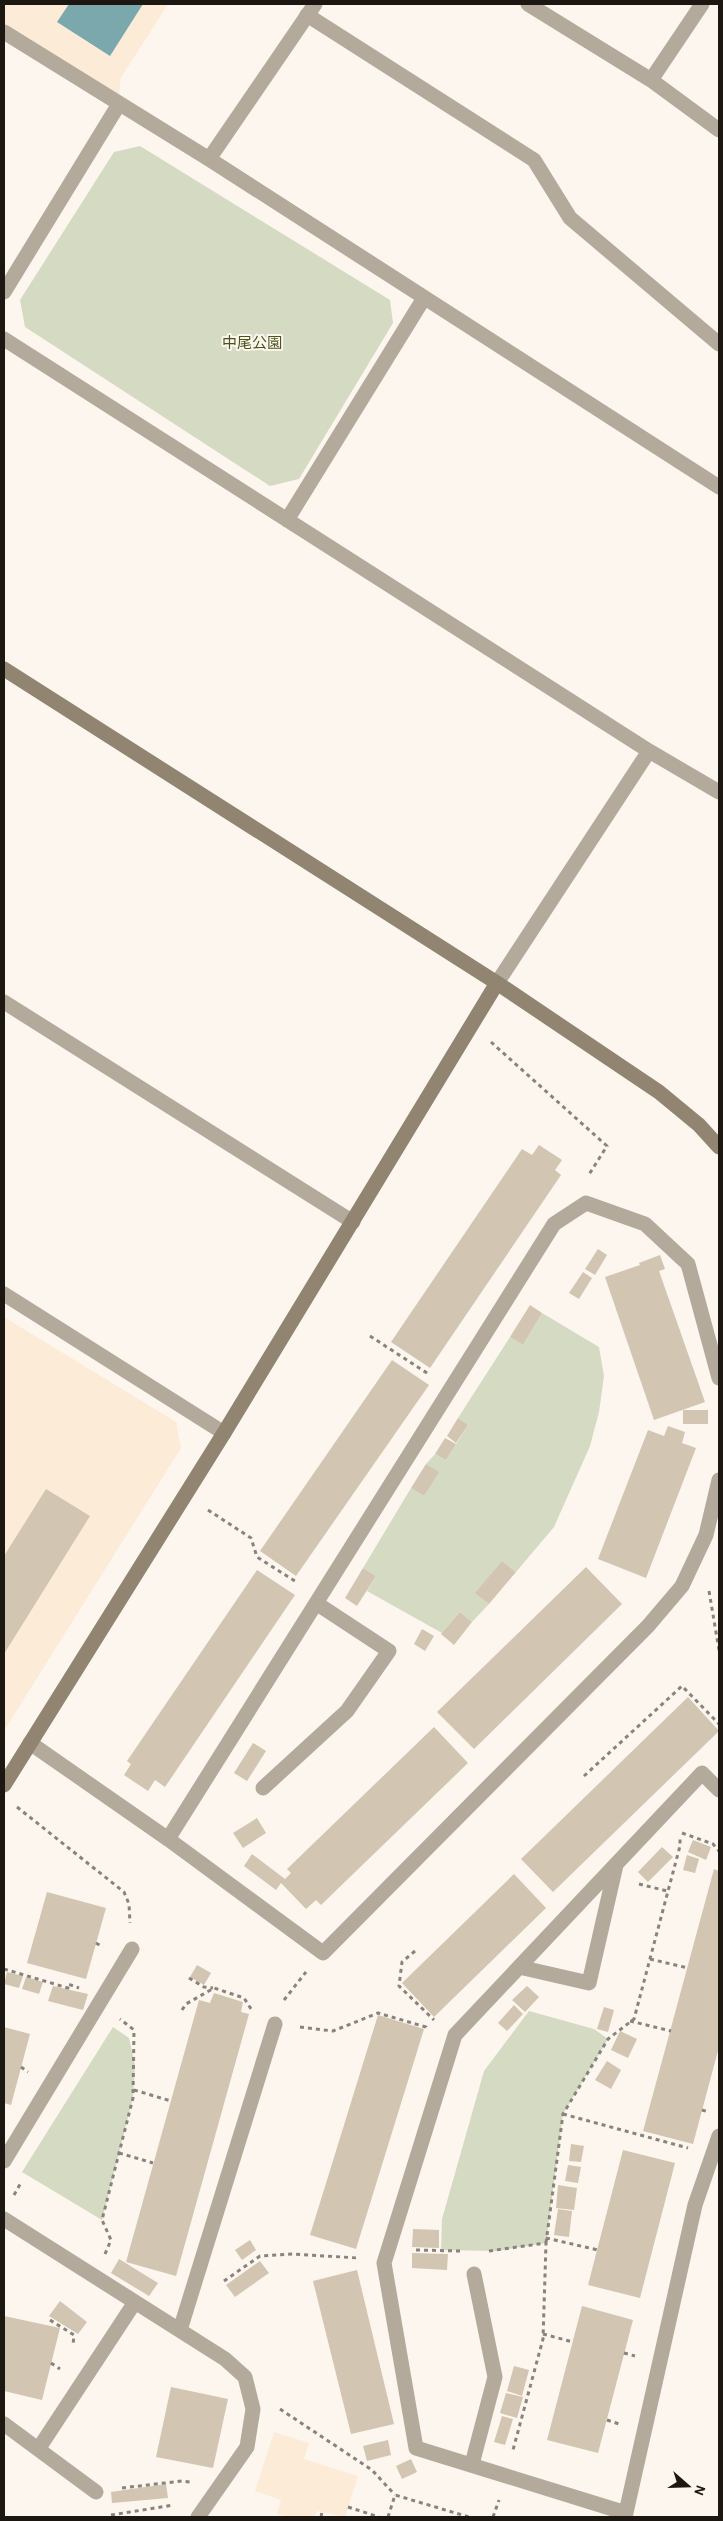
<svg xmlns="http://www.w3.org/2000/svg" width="723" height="2521" font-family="'Alegreya Sans','Noto Sans JP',sans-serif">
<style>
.built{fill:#fcebd7}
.green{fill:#d5dac3}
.water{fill:#7aa8ad}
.building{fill:#d2c5b1}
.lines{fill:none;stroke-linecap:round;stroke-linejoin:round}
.path{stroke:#88837b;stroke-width:3;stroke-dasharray:4 4;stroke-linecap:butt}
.lane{stroke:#b3aa9c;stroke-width:15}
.street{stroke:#b3aa9c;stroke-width:15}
.secondary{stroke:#918470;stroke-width:15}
.labels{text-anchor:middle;stroke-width:4;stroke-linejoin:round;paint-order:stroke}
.park-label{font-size:15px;fill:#4b541c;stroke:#fcf6ee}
</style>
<rect width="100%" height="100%" fill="#fcf6ee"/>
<path class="built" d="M4,4H168L120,79L119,104L4,32Z
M4,1317L176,1422L181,1448L4,1731Z
M274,2432L309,2443L304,2459L358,2476L345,2517L317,2511L314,2517H288L277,2514L281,2500L255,2491Z"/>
<path class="green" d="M140,146L390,300L393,323L299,479L270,486L25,327L20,300L114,152Z
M542,1313L599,1347L604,1376L599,1412L590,1446L554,1527L516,1572L502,1561L476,1593L489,1604L472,1622L460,1612L442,1633L367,1591L376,1576L363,1568L411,1488L424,1496L438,1472L426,1464L435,1454L446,1460L468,1425L458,1418L510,1337L523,1345Z
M529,2011L594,2029L608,2039L563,2114L546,2243L496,2251L441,2250L442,2219L484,2071Z
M113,2027L129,2038L135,2065L133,2098L102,2220L22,2172Z"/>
<path class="water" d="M69,4H143L110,56L57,22Z"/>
<path class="building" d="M539,1145L562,1160L555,1170L561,1175L430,1368L391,1342L522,1149L532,1155Z
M598,1249L607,1255L595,1275L585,1269Z
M660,1255L665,1269L659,1271L705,1402L654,1420L605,1277L640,1265L639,1263Z
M583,1272L592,1278L579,1299L569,1293Z
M530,1305L542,1313L523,1345L510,1337Z
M392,1360L429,1385L296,1576L260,1551Z
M683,1410H708V1424H683Z
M458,1418L468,1425L456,1443L447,1436Z
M668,1426L685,1432L682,1443L696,1448L646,1578L598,1559L648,1430L664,1436Z
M445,1438L456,1444L446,1460L435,1454Z
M426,1464L439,1472L424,1496L411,1488Z
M46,1489L90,1516L4,1654V1556Z
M502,1561L516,1572L489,1604L475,1593Z
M586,1567L622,1604L474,1749L437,1712Z
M363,1568L376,1576L357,1606L345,1598Z
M257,1570L295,1595L165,1787L155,1780L148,1791L124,1775L131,1764L127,1761Z
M460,1612L472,1622L454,1645L441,1634Z
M422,1629L434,1636L425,1651L414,1644Z
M688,1697L719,1731L553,1892L521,1859Z
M434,1727L468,1763L321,1905L316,1900L306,1909L281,1883L276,1890L244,1866L252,1854L285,1879L291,1873L287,1869Z
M253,1743L266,1751L247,1781L234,1773Z
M257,1818L266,1833L243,1848L233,1833Z
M693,1840L711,1847L706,1860L688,1852Z
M662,1847L673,1857L648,1882L638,1872Z
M687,1855L699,1859L695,1873L683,1870Z
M714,1869L719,1871V2047L693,2144L643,2131Z
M514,1874L546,1908L434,2017L402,1983Z
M47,1892L106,1908L86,1979L27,1963Z
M197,1965L211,1973L204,1985L190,1977Z
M7,1972L23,1976L19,1988L4,1984Z
M26,1977L43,1982L39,1994L22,1989Z
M53,1986L88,1994L83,2010L48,2001Z
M527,1986L539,1997L525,2012L512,2000Z
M214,1993L243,2002L241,2012L249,2014L176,2276L126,2262L199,2000L210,2003Z
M514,2005L523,2014L507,2031L498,2023Z
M604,2007L614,2010L608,2032L597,2029Z
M378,2015L424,2029L356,2249L310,2235Z
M4,2027L30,2034L11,2105L4,2103Z
M620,2031L637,2039L628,2058L611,2050Z
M607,2061L621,2070L611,2089L595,2080Z
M571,2144L584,2146L581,2162L569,2161Z
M623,2150L675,2163L640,2298L588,2285Z
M568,2165L581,2167L578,2183L565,2181Z
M558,2185L577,2188L574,2210L556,2208Z
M558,2209L572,2211L569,2237L554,2235Z
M413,2229L439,2230V2248L412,2247Z
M250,2240L256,2250L242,2260L235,2250Z
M412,2253L448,2254L447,2270L412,2268Z
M119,2259L158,2283L149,2296L111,2273Z
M260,2261L269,2273L235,2297L226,2285Z
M357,2270L394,2424L351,2434L313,2281Z
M60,2301L87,2322L78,2334L49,2316Z
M582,2306L633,2320L598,2453L547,2440Z
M4,2316L60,2328L42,2400L4,2391Z
M514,2366L529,2370L522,2396L507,2391Z
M171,2387L228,2399L213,2468L156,2457Z
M506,2393L523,2397L517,2418L500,2413Z
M502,2416L513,2419L505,2445L494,2442Z
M388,2440L391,2455L367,2461L363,2446Z
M411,2459L417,2472L402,2479L396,2466Z
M166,2484L168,2498L112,2503L111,2492Z"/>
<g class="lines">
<path class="path" d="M491,1042L607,1146L588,1176
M370,1336L430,1375
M208,1510L251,1538L257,1557L298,1583
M709,1591L719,1650
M584,1776L682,1686L719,1724
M17,1807L124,1892L129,1904L130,1923
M682,1833L713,1844L719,1851
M639,1884L667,1891
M96,1943L103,1947
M415,1951L402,1962L399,1986L434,2020
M650,1959L688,1968
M4,1969L68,1988V1984L79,1988
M189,1978L204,1987L213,1988
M284,2000L306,1972
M182,2010L186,2004L214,1988L244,1998L253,2012
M630,2021L671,2031
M300,2027L333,2031L378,2013L426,2027L427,2031
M21,2067L28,2072
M134,2090L171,2101
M702,2110L709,2112
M563,2114L688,2148
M119,2153L153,2163
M14,2195L22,2181
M546,2238L598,2250
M546,2243L563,2114L608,2039L634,2019L680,1846V1836
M416,2250L460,2251
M489,2251L546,2243L543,2339L513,2450
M105,2254L111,2240L102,2220L133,2098L134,2030L120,2019
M224,2281L260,2256L294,2254L358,2258
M50,2320L74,2335L73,2345
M543,2334L573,2342
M624,2353L635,2356
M51,2363L60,2369
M280,2409L372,2470L395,2495
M607,2420L619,2424
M122,2488L182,2481L190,2482
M348,2507L379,2517
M111,2515L174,2505
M321,2517L322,2512
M388,2517L395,2495L469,2517
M493,2517L499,2500"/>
<path class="lane" d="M307,15L534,160L570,218L719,344
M472,2464L495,2377L474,2274"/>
<path class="street" d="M528,4L651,80L719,130
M4,32L209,159L719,487
M651,80L702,4
M209,159L315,4
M4,292L119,104
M4,339L649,751L719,792
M287,520L424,298
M497,983L649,751
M4,1002L353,1222
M4,1294L224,1433
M30,1743L168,1839L323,1953L648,1626L682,1586L706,1535L719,1480
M263,1788L347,1711L389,1651L316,1603
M168,1839L554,1224L586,1203L645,1224L688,1264L719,1378
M519,1967L589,1983L616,1865
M4,2161L132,1949
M4,2219L225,2359L245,2377L253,2409L247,2447L198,2517
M180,2330L275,2024
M4,2424L96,2492
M39,2448L135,2302
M626,2513L416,2448L384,2263L455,2035L702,1773L719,1790
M625,2517L695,2205L719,2136"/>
<path class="secondary" d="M4,669L497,983L659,1092L699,1125L719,1147
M4,1785L224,1433L497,983"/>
</g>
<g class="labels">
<g class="park-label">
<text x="252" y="348">中尾公園</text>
</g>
</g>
<rect width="723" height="2521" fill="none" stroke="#1c1710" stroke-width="10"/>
<g transform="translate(688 2486) rotate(110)" stroke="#fcf6ee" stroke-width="4" paint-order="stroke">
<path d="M0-4L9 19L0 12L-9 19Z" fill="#1c1710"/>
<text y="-8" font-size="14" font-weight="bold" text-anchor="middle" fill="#1c1710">N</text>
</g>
</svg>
